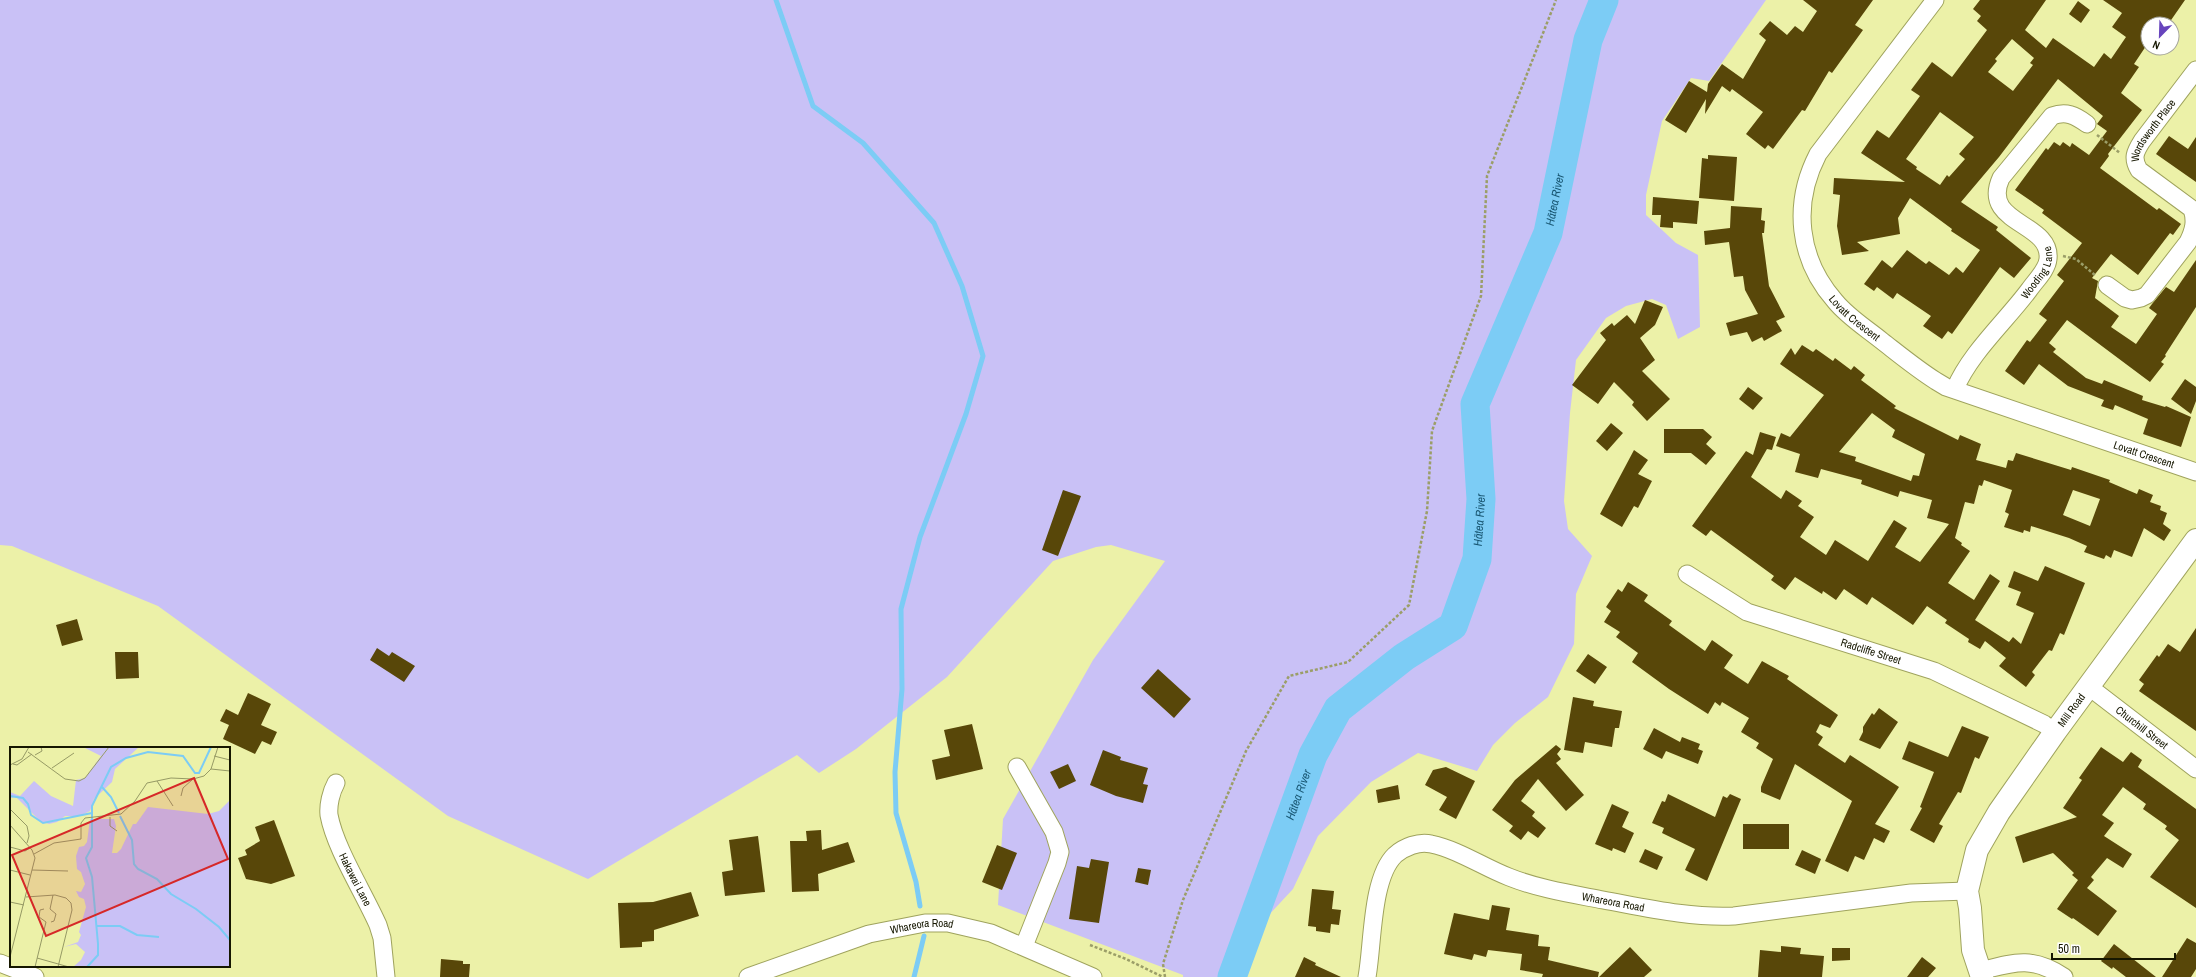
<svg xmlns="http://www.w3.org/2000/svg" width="2196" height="977" font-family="'Archivo Narrow',sans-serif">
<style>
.green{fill:#c9c1f6}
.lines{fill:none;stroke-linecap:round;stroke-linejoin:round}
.stream{stroke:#7cccf5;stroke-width:5}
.river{stroke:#7cccf5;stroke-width:29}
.building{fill:#584709;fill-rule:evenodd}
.minor-casing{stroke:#9fa35d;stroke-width:19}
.major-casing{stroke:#9fa35d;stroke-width:24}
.path{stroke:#9b9e68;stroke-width:2.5;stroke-dasharray:3 2;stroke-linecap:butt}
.minor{stroke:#fff;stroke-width:17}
.major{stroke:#fff;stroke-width:22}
.labels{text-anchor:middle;stroke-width:4;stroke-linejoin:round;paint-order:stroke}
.street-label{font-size:11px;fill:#161700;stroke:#fff}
.water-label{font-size:12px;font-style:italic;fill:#1a5874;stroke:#fff}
.inset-river{fill:none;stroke:#7cccf5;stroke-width:2}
.inset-road{fill:none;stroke:#969a65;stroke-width:1}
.view{fill:#d62828;fill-opacity:0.15;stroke:#d62828;stroke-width:2}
.inset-edge{fill:none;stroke:#161700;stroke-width:2}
</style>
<rect width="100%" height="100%" fill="#ecf1a8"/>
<path class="green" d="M0,0H1766L1709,81L1691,78L1662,121L1646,195V215L1676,243L1698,255L1700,327L1678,339L1666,305L1652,299L1626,306L1606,318L1576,360L1570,413L1564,501L1568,529L1592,556L1576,594L1574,644L1548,697L1515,723L1493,745L1477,771L1418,753L1371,782L1318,836L1293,889L1268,916L1245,977H1183V975L998,905L1003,819L1093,660L1165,561L1111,545L1096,547L1053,561L947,677L856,749L819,773L797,755L588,879L448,816L158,606L12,546L0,545Z"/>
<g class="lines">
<path class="stream" d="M776,0L813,106L863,143L934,223L962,286L983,356L966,414L920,537L901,609L902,689L895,772L896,813L916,882L920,906
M914,977L924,936"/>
<path class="river" id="s1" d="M1232,977L1313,755L1338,709L1404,657L1453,626L1477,559L1481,499L1475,404L1548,233L1588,40L1604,0"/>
</g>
<path class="building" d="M1803,0H1873L1855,25L1863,30L1832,73L1829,71L1805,111L1802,110L1773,149L1768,145L1765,149L1746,134L1763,112L1732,89L1730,92L1722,86L1705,114L1706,99L1686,133L1665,120L1689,81L1707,92L1708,84L1722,64L1743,79L1766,40L1759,34L1770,21L1787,35L1795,26L1803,32L1817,11Z
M1980,0H2046L2025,30L2046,48L2053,38L2094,67L2104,53L2111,59L2126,37L2112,27L2122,13L2103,0H2185L2169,23L2170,24H2148V43L2134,64L2139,67L2121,93L2142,110L2108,154L2109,156L2100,168L2157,210L2159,208L2181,224L2173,235L2170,233L2138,275L2111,254L2092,278L2098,281L2095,298L2119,316L2111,327L2136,344L2157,314L2149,308L2152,304L2166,287L2174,292L2196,260V307L2165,355L2166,356L2161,362L2164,364L2150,382L2067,320L2049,343L2056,349L2053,352L2086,378L2102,384L2104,380L2143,396L2142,400L2165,407L2166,406L2191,417L2181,447L2143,434L2148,419L2115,405L2113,410L2101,406L2104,400L2068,386L2039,364L2024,385L2005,371L2027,340L2030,342L2047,320L2039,314L2064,281L2057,275L2082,243L2042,213L2044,210L2015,190L2046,148L2048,150L2054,142L2060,146L2063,142L2070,147L2072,143L2089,155L2107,131L2097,124L2103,116L2058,79L1999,157L1961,202L1998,227L1996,230L2031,258L2014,278L2000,267L1952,334L1948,331L1942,339L1923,326L1931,316L1897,293L1893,299L1877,287L1874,291L1864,284L1882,260L1892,268L1907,250L1926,264L1929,261L1949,275L1956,267L1963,273L1980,250L1951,231L1952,229L1910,198L1898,218L1900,234L1857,242L1869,251L1842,255L1837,226L1840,195L1833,194L1834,178L1905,182L1861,153L1877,130L1889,138L1920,96L1911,90L1932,62L1952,77L1987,30L1977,21L1981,16L1973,9ZM2012,39L2034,58L2030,63L2033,65L2013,91L1988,72L1997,61L1995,59ZM1940,112L1974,137L1959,154L1965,159L1949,177L1947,175L1940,185L1916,169L1917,167L1906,159Z
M2078,1L2090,10L2081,23L2069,14Z
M2169,136L2188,149L2196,137V182L2156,154Z
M1708,155L1737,157L1734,201L1699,198L1702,158L1708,159Z
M1653,197L1699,201L1697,224L1673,222V228L1660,227L1661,215H1652Z
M1731,206L1762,208L1761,220L1765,221L1764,233H1762L1769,286L1785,317L1776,321L1782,331L1764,341L1762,337L1752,342L1747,332L1730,336L1726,323L1758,314L1745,290L1743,276L1734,277L1729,242L1705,245L1704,231L1730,228Z
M1645,300L1663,307L1655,325L1640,338L1655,360L1642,371L1670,399L1647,421L1632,405L1634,402L1614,382L1598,404L1572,385L1606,340L1600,333L1612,323L1614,326L1627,315L1635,324Z
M1802,345L1813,352L1816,349L1833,361L1835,358L1851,370L1854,366L1865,375L1861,380L1896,406L1894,408L1958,440L1960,435L1981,444L1976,460L2006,468L2008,460L2013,461L2016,453L2071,470L2072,467L2110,480L2109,482L2137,494L2139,489L2153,495L2150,502L2161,506L2160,510L2167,513L2163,524L2171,530L2164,541L2144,528L2132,557L2114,550L2111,558L2106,555L2104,559L2084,552L2087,546L2069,538L2031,526L2030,532L2024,530L2023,533L2004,527L2009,514L2005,512L2012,490L1984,480L1982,486L1979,485L1974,504L1965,502L1955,538L1962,543L1961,545L1970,551L1948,583L1974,600L1990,574L2000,581L1975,620L2009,642L2013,637L2021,644L2034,613L2016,605L2021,592L2008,587L2014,571L2038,581L2045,566L2085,583L2064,635L2060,633L2052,651L2049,650L2032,672L2035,675L2026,687L1999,666L2006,658L1985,641L1980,649L1968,642L1969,639L1945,623L1947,620L1927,606L1913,625L1872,597L1867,605L1844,589L1836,600L1823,591L1822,594L1795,577L1785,590L1771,580L1774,576L1711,530L1706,536L1692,526L1746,451L1753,455L1760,432L1776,437L1772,450L1767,449L1751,477L1781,499L1786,490L1802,501L1798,506L1814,517L1800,537L1826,555L1835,540L1868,561L1894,520L1907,528L1895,547L1920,562L1949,524L1927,518L1932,500L1900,491L1898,497L1861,484L1862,480L1821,469L1818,478L1795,472L1800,454L1776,446L1781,433L1790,437L1824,395L1780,364L1791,348L1795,355ZM1872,413L1895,430L1892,437L1925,454L1919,476L1913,475L1911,481L1855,461L1856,457L1839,452ZM2073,490L2100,499L2090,526L2063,515Z
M2185,379L2196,387V401L2191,414L2171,399Z
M1748,387L1763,398L1753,410L1739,399Z
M1611,423L1623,433L1607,451L1596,441Z
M1664,429H1703L1712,437L1706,444L1716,453L1706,465L1691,453H1664Z
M1634,450L1648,460L1638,474L1652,481L1638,508L1634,506L1622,527L1600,514Z
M1063,490L1081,496L1058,556L1042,550Z
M1628,582L1648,595L1644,601L1672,621L1669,625L1705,651L1712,640L1733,655L1724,668L1748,684L1762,661L1789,676L1787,679L1838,715L1830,728L1820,724L1816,732L1823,737L1818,745L1845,763L1850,755L1899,787L1875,824L1890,831L1884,843L1874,838L1864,860L1855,856L1848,872L1825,861L1852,801L1795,764L1780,800L1761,792V787L1773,759L1756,748L1759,743L1741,732L1749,718L1722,702L1720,706L1715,702L1708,714L1669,689L1632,662L1638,653L1616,637L1620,632L1604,622L1611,611L1606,607L1618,589L1622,592Z
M77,619L83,640L62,646L56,625Z
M2196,628V731L2139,691L2144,684L2139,680L2157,655L2159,657L2168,644L2180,652Z
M377,648L389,656L392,652L415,666L404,682L370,660Z
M115,652H138L139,678L116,679Z
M1588,654L1607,667L1595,684L1576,671Z
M1158,669L1191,699L1174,718L1141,688Z
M248,693L271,704L261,725L277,732L271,745L262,741L255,754L223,739L229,725L220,721L226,709L238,715Z
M1573,697L1594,701L1593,706L1622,711L1619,728H1615L1612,747L1585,742L1583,753L1564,750Z
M1879,708L1898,722L1880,749L1859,740L1863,732V727L1872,713L1874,715Z
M972,724L983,769L936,780L932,760L950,756L944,730Z
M1962,726L1989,737L1979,759L1975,757L1961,793L1958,792L1939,824L1943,826L1934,843L1910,830L1922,808L1920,807L1934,772L1902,759L1909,741L1948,757Z
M1654,728L1680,742L1682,737L1700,744L1698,749L1703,751L1698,764L1666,751L1662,759L1643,749Z
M1556,745L1561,749L1557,754L1561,759L1556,763L1584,795L1566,811L1538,779L1521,801L1535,812L1532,816L1546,828L1538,838L1528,831L1521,840L1509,831L1513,826L1492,810L1515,780Z
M2101,747L2123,762L2131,752L2142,760L2138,767L2196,809V908L2150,877L2179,840L2165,829L2167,826L2143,809L2146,804L2123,787L2102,815L2114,823L2104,836L2132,854L2123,868L2107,858L2091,877L2094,880L2087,888L2117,911L2098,936L2073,918L2072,919L2057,909L2078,880L2072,875L2074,873L2053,853L2023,863L2015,837L2077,817L2063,808L2082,780L2079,778Z
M1103,750L1121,757L1120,760L1148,768L1143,784L1148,785L1143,803L1116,796L1090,785Z
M1068,764L1076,781L1059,789L1050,772Z
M1446,767L1475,781L1456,819L1439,810L1447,797L1425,785L1433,770Z
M1398,785L1400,799L1378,803L1376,790Z
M1668,794L1715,817L1723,796L1727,798L1730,794L1741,799L1707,881L1685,870L1695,849L1662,833L1664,828L1652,823L1662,801L1665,802Z
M1612,804L1629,812L1622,827L1634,833L1625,853L1613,848L1612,851L1595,844Z
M274,820L295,876L271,884L246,879L238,858L247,855L245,850L260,841L255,827Z
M1743,824H1789V849H1743Z
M821,830L822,850L848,842L855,862L818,874L819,891L792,892L790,841H807L806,831Z
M758,836L765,892L725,896L722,872L733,870L729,840Z
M997,845L1017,853L1002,890L982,882Z
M1645,849L1663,857L1657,870L1639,862Z
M1802,850L1821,859L1815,874L1795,865Z
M1091,859L1109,862L1099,923L1069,919L1077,866L1089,868Z
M1138,868L1151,870L1148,885L1135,882Z
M1312,889L1334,891L1332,909L1341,910L1339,925L1331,924L1330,933L1316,931V927L1308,926Z
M691,892L699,916L654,930V941L642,942V947L620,948L618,903L653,902Z
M1492,905L1510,908L1506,930L1539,935L1538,946L1550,947L1548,960L1599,972L1598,977H1542L1543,974L1520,970L1522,954L1488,950L1486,957L1474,954L1472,960L1444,954L1454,913L1489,920Z
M2187,938L2196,943V969L2191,977H2162Z
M2114,944L2156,977H2126L2113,967L2112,969L2101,961Z
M1781,946L1801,948L1800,954L1824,956L1822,977H1758L1760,950L1781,952Z
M1630,947L1652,970L1644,977H1599Z
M1832,948H1850V960L1832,961Z
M1304,957L1316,963L1315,965L1341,977H1295Z
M1922,957L1936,968L1928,977H1907Z
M441,959L463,961V964H470L469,977H440Z"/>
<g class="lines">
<defs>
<g id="minor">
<path id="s2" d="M1935,0L1818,154C1792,204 1798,259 1835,301C1848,317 1866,328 1882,341C1900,355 1917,369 1936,381L1946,387L2196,472"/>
<path id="s3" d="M2107,285L2125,298L2132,300L2141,298L2147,295L2188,242C2194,230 2196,221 2192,209L2139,170C2132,158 2135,152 2142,141L2196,70"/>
<path id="s4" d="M1955,389C1970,353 2006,321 2029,290C2036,280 2047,270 2048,259C2052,222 1980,224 2001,178L2052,116C2066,111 2075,115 2087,124"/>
<path id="s5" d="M1687,574L1747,612L1934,671L2044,724L2055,732"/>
<path id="s6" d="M2088,686L2196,769"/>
<path d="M1017,767L1054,832L1060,852L1057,863L1024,946"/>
<path id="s7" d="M336,783C331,792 328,805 329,815C335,848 364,893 378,925L382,938L386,977"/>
<path d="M0,963L35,977"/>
<path d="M1980,971C2015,962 2032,956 2064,977"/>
<path id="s8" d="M748,977L869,934L925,923H948L991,933L1093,977"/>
<path id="s9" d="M1367,977C1373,945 1371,878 1395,855C1404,847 1419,841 1431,844C1459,850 1483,867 1509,877C1539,889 1572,894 1603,900C1647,908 1690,918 1734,916L1911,893L1967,891"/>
</g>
<g id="major">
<path id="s10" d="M1982,977L1973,950L1970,908L1967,891L1977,850L1999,812L2055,732L2196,540"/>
</g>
</defs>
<use href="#minor" class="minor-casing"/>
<use href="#major" class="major-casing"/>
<path class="path" d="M2097,135L2120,153
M2063,256L2076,259L2096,276
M1090,945L1126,959L1163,977
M1165,977L1163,964L1183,900L1246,751L1289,676L1348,662L1409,605L1427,511L1432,431L1481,296L1487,176L1556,0"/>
<use href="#minor" class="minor"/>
<use href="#major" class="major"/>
</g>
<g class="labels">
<g class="street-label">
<text dy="4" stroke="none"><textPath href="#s3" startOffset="258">Wordsworth Place</textPath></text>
<text dy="4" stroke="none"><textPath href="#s4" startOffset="144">Wooding Lane</textPath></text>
<text dy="4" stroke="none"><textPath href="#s2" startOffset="377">Lovatt Crescent</textPath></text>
<text dy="4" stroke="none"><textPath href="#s2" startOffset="701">Lovatt Crescent</textPath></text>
<text dy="4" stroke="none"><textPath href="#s5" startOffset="201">Radcliffe Street</textPath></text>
<text dy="4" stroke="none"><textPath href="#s10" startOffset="299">Mill Road</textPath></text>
<text dy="4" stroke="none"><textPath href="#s6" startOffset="68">Churchill Street</textPath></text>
<text dy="4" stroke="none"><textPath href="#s7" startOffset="103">Hakawai Lane</textPath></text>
<text dy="4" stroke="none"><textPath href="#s9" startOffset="358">Whareora Road</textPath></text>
<text dy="4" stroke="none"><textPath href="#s8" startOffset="182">Whareora Road</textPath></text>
</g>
<g class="water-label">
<text dy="4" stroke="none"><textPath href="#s1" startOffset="877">Hātea River</textPath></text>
<text dy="4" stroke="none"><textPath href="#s1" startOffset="541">Hātea River</textPath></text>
<text dy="4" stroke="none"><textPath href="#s1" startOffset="194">Hātea River</textPath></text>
</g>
</g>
<g transform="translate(10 747)">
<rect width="220" height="220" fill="#ecf1a8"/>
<path d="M73,0H129L105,22L102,35L84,52L80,64L70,69H55L47,75L39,77L30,74L6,50L0,51V45L10,49L24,34L41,49L63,59L66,33L75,31L91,9ZM220,53V220H63L71,213L75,205L66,197L54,200L68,195L71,188L69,185L76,160L74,152L69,150L66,144L71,145L75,137L71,125L67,122L66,109L69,100L74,99L77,95L80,72H104L106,79L102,106H107L111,102L123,77H126L138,60L198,67L209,64Z" fill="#c9c1f6"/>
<path class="inset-river" d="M92,40L101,50L109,66M0,49L13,51L18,57L21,68L33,76L82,66M110,69L122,93L124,117L128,122L147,132L161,147L186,162L209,180L220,193M86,179H110L127,188L149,190M77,220L88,208V197L82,130L76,111L82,100V59L101,20L116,11L138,5L173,9L185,26H189L201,0"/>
<path class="inset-road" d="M18,5L55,32L69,34L75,31L99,0M25,8L32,4L31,0M204,9L220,13M3,17L7,18L22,7M0,18L12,12L19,0M42,21L64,6M201,22L220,24M147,34L163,59M171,49L173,41L183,32M0,62L17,79L19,89L17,96M100,70V79L107,84M0,78L22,103L25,111L0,210M0,100L15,104L20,101M24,107L44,96L71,92V76L75,71L111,67L125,54L137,36L161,31L183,32L194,29L201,22L208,0M0,123L20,128M22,123L58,124M16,150L45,148L56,151L61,156L62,163L48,220M0,155L14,158M41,175L44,174L46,167L40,162L43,148M27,211L59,220M25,220L36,175L29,170L30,163L34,162"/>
<path class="view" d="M184,31L218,112L36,189L2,108Z"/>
<rect width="220" height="220" class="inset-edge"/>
</g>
<g transform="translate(2160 36) rotate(203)"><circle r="19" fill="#ffffff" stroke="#a2a299"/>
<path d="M0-3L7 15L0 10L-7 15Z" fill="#6744bd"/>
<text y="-6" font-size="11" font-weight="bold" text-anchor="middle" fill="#161700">N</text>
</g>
<path d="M2052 953v6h123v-6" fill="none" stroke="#161700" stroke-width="2"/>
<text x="2058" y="953" font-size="12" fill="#161700" stroke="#ffffff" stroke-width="3" paint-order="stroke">50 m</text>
</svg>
